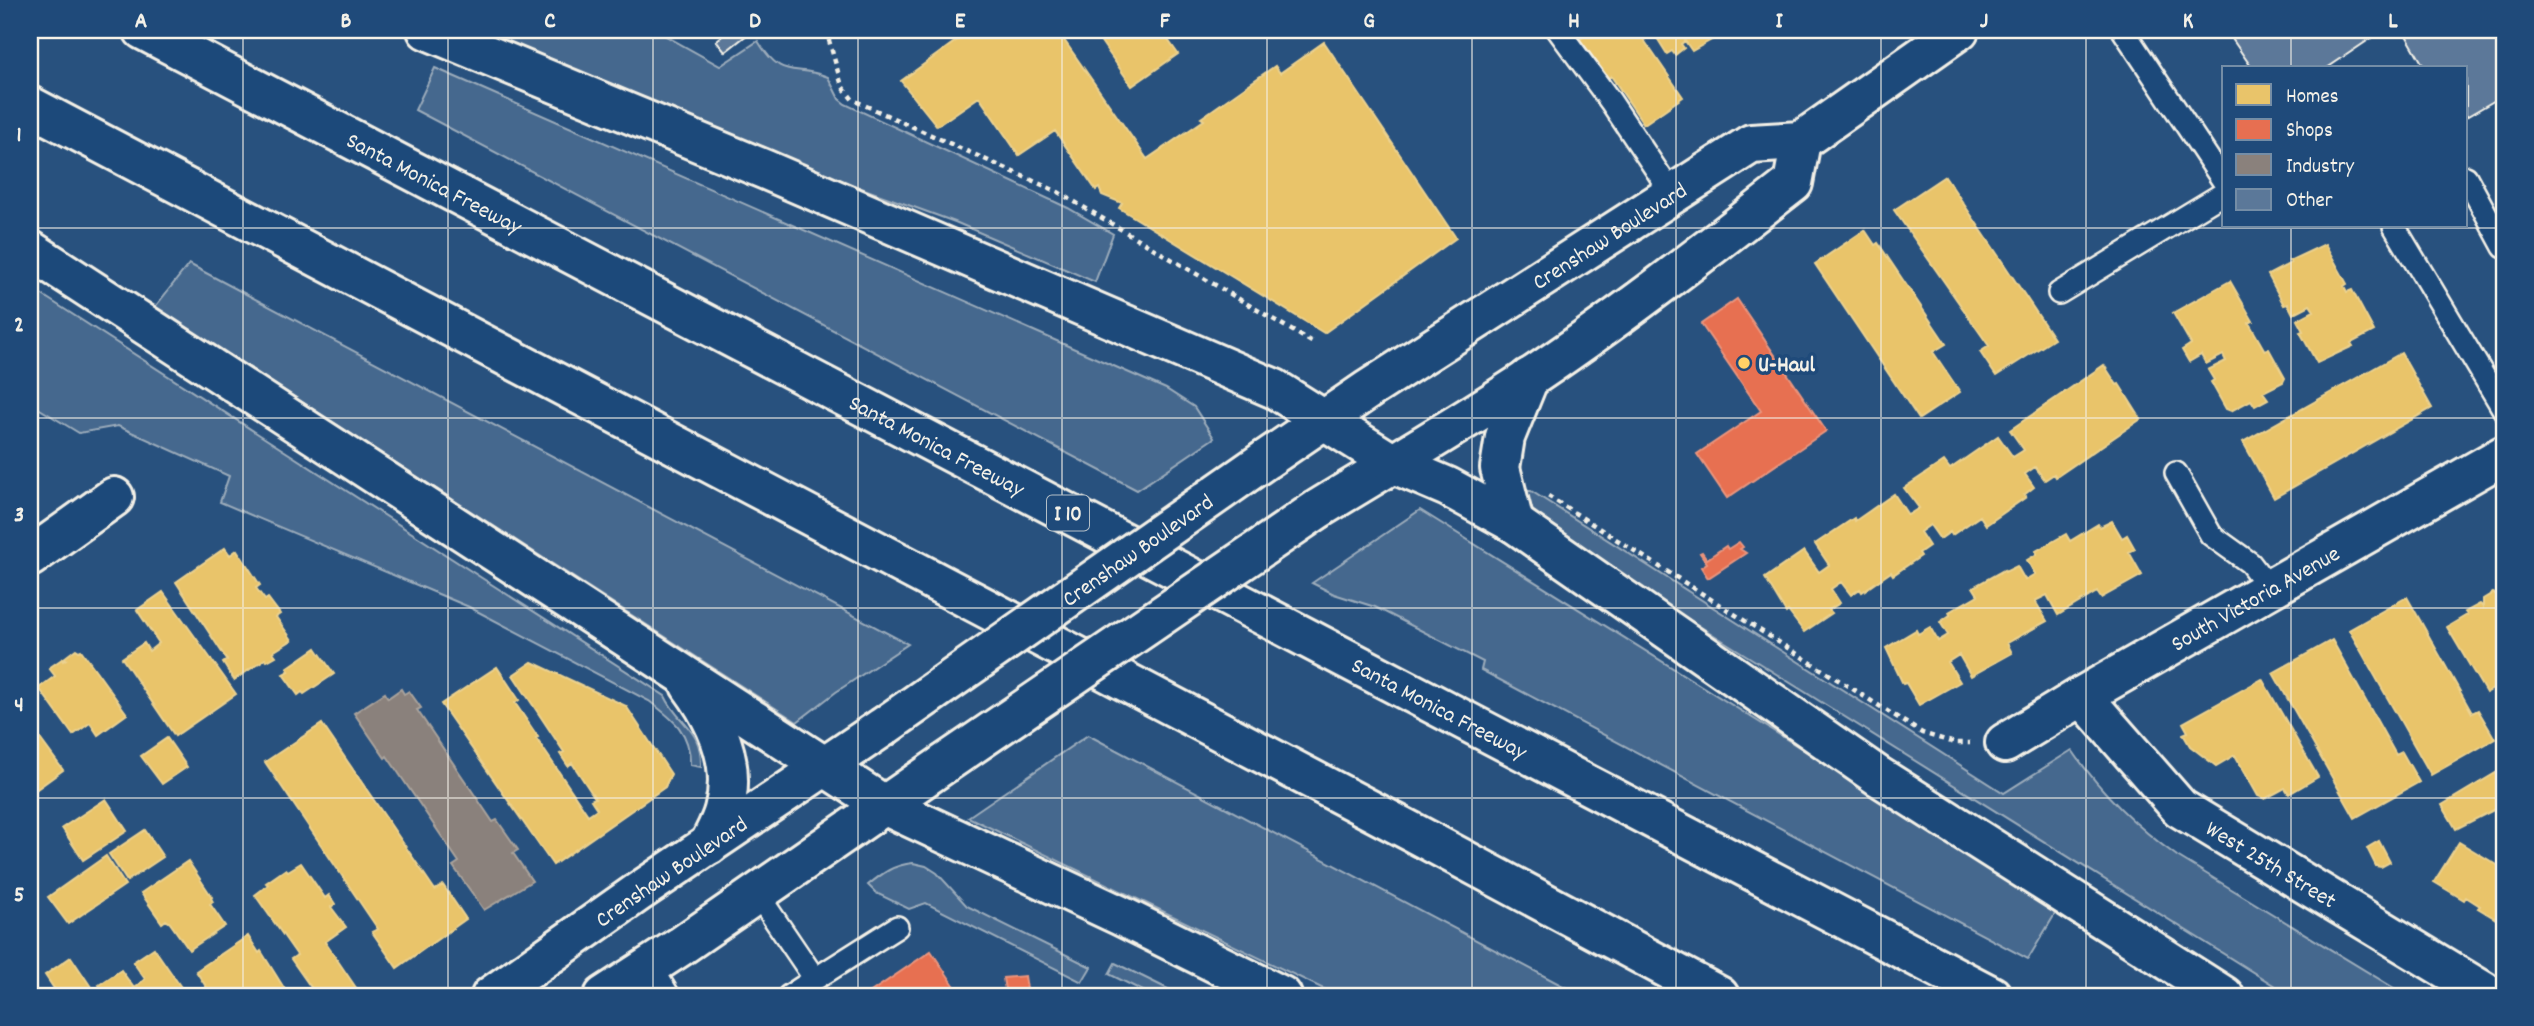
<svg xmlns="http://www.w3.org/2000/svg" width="2534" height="1026" font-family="Dekko,sans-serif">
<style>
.green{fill:#45688e;stroke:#9cacbb;stroke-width:2}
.homes{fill:#e9c46a;stroke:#ecd290;stroke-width:2}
.shops{fill:#e76f51;stroke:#eb967e;stroke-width:2}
.industry{fill:#8a817c;stroke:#aaa39c;stroke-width:2}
.building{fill:#5b7899;stroke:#f4f1e8;stroke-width:2}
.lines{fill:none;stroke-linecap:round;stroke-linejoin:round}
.service-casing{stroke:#f4f1e8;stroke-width:26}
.minor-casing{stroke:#f4f1e8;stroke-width:44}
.primary-casing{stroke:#f4f1e8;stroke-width:44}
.motorway-casing{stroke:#f4f1e8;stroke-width:44}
.path{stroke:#f4f1e8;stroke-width:4.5;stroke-dasharray:5 5;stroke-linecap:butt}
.service{stroke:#1f4a7a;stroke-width:21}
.minor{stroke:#1f4a7a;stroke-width:38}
.primary{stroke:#1f4a7a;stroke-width:38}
.motorway{stroke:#1f4a7a;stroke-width:38}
.primary-bridge-casing{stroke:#f4f1e8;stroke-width:44;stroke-linecap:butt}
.primary-bridge{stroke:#1f4a7a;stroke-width:38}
.grid{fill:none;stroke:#f4f1e8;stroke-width:2;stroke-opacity:0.55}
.poi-dot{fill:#ffd166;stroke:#1f4a7a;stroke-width:2.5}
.labels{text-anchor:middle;stroke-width:7;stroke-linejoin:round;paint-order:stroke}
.shield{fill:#1f4a7a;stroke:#b4bfc7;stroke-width:2}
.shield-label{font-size:21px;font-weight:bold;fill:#f4f1e8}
.street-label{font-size:23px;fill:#f4f1e8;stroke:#1f4a7a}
.poi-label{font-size:23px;font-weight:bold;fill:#f4f1e8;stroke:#1f4a7a;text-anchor:start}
.neatline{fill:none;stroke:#f4f1e8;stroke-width:2.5}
.grid-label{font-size:23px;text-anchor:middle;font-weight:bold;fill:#f4f1e8}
</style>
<rect width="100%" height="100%" fill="#28517e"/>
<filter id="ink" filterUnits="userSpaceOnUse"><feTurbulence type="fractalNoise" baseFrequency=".0143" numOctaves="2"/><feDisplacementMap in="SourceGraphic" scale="14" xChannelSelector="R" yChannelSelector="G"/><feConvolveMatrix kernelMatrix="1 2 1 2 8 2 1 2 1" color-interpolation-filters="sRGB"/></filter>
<g filter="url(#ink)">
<path class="green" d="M473,30H655L720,66L758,41C783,82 793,63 828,77L839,99L845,104L1068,208L1113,234L1095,282L955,222L726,139Z
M435,68L1166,389L1194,407L1214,438L1137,490L415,110Z
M189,264L908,644L836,692L797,722L155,307Z
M30,287L665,696C679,726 702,727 701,767L690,765C691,732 673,719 649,701L469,607L220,502L229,476L118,426L79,433L30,403Z
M1520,491H1531L2004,793L2072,750C2101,793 2135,826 2177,856L2407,996H2291L1554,535L1535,520Z
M1420,510L2058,909L2028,959L1481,670L1483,662L1375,607L1334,594L1312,583Z
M1088,735L1582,996H1338L968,817Z
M913,863L926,866L937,873L967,906L1091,967L1082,982L926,903L909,909L876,893L868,885C883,873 893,865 913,863Z
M1115,963L1182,996H1153L1109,974Z"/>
<path class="homes" d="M971,30H1022L1027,37L1038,30H1057L1147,159L1204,120L1201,118L1275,66L1280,73L1324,42L1456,238L1324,333L1119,208L1122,203L1102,195L1099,188L1096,190L1055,131L1019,155L979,97L937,126L901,81Z
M1093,30H1161L1178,54L1132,86Z
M1580,30H1637L1683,97L1644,124L1611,76L1606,80L1579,40L1584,36Z
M1652,30H1719L1722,34L1692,51L1685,41L1681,44L1684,48L1675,55L1672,51L1667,54Z
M1945,176L2054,339L1996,376L1980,352L1989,346L1894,210Z
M1865,230L1875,245L1878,243L1946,344L1933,352L1960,392L1919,419L1815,264Z
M2325,244L2347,284L2344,286L2347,292L2352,290L2374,331L2351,343L2353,346L2317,363L2300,332L2303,331L2297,320L2314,311L2310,305L2293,314L2288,304L2284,305L2268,275L2291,263L2289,261Z
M2230,281L2253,321L2249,323L2265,351L2269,349L2285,378L2283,382L2263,392L2268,399L2255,406L2251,400L2231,411L2226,409L2211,382L2214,380L2208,370L2226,361L2223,355L2206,364L2201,355L2189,362L2182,350L2191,344L2173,313Z
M2401,353L2432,408L2274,498L2243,442Z
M2104,365L2117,385L2119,384L2141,419L2056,477L2054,474L2045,480L2035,467L2025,474L2034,487L2024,495L2026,497L1986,525L1980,516L1952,535L1950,532L1940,539L1930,525L1920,532L1929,546L1919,553L1921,556L1893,575L1891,572L1862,592L1860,589L1851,595L1841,582L1831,589L1840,603L1829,610L1832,613L1804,632L1788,611L1786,613L1765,578L1804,551L1819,572L1829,565L1815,544L1854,518L1855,521L1894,494L1908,515L1919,508L1904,488L1944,461L1950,469L1998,436L2013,457L2024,450L2010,430Z
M2112,521L2122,538L2127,535L2135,549L2129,552L2142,575L2101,598L2097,592L2058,615L2047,595L2035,601L2047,621L2007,643L2012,653L1971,676L1959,655L1948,662L1960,682L1919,705L1906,683L1903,684L1886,648L1916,630L1918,634L1930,627L1938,641L1948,635L1940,622L1950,615L1949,612L1978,595L1973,587L2004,570L2005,572L2017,566L2025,580L2035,574L2027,560L2037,554L2036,551L2066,534L2070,541L2098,524L2100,527Z
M225,548L230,555L237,550L260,585L256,588L265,600L268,598L280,614L276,617L292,640L273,652L276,656L267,661L265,659L234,680L223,663L227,660L176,582Z
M163,592L236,694L175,736L122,658L144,643L149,651L159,643L137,610Z
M2493,593L2501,597L2504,603V683L2486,693L2447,627L2467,615L2465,612L2480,604L2483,607V599Z
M2407,597L2472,713L2478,710L2495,739L2431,775L2349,630Z
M2332,640L2396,755L2402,752L2419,782L2355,818L2273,673Z
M316,648L334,674L304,694L302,692L298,695L283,674L289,671L287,668Z
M76,649L79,651L81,650L127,714L98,735L90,723L73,735L39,688L55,676L49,668L62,659L63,661L66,659L64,658Z
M532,662L626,706L671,774L665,787L553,865L441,704L497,667L519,700L515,703L538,737L536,738L588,815L597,809L591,800L595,798L572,763L568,766L560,754L564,752L513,675Z
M2262,679L2318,777L2289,794L2285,788L2265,799L2258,796L2235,755L2216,766L2190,746L2183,734L2188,732L2183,723Z
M322,724L435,890L443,885L466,919L397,968L372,932L378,929L265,762Z
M30,725L63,770L30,794Z
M167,738L187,767L162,784L141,756Z
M2504,768V805L2456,829L2442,805Z
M106,799L127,831L83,860L62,828Z
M145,830L163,857L127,881L109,854Z
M2379,841L2390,862L2381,867L2376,866L2367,848Z
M2459,842L2504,869V924L2478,908L2480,906L2466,897L2464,900L2434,882Z
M106,856L125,885L68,924L48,897Z
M188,861L212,897L211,898L213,902L210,904L225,926L189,950L170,923L166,920L162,923L141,893Z
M301,863L325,898L329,895L335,904L331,907L346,927L325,942L361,995L359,996H317L291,959L297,955L255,895L268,885L266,883L286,869L288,871Z
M248,936L259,953L261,951L289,996H212L196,971Z
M154,948L187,996H107L99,985L121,970L134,988L145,979L133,962Z
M71,957L91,987L77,996H59L45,975Z"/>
<path class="shops" d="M1737,299L1826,431L1727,498L1697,454L1761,411L1701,324Z
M1739,542L1743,547L1740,549L1746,553L1708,578L1701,567L1707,563L1700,553L1702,552L1707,559L1726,546L1728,549Z
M931,951L960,994L956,996H865Z
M1025,976L1028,996H1006L1003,978Z"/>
<path class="industry" d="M401,689L404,694L409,691L421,708L417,710L493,822L497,820L518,850L513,853L532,881L484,910L453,866L459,862L387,756L385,758L354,713L385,693L388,698Z"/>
<path class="building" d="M729,30H745L748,34L725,52L716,41Z
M2226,30H2368L2373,37L2327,68H2252Z
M2403,30H2504V95L2466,117V68H2425Z"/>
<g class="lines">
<defs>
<path id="service" d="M1558,30L1611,102L1673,195
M2123,30L2224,182
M2466,177L2504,247
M2394,226L2504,410
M2059,293L2224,193
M2176,473L2211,535L2250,563L2270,589
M756,892L815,979L789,996
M650,965L669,996
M815,979L897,927"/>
<g id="minor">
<path d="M30,557L114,497"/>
<path id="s1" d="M2082,696L2180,808L2491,996"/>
<path id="s2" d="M2005,743L2082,696L2504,455"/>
</g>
<g id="primary">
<path id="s3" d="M1265,460L1369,389L1751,144L1801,141L1959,30"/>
<path d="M1318,509C1385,468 1452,429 1518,386C1613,323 1703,253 1793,183L1801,141"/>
<path id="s4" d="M491,996L637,893L883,727"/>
<path d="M604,996L681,946L944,764"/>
</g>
<g id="motorway">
<path id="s5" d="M143,30L1992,996"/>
<path d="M427,30L766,170L1275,389L1394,464L1448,487L1514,523L1878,776L2224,996"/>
<path d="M30,106L1414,833L1719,996"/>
<path d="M30,250L884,805L1119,915L1282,996"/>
<path d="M1514,523L1500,468L1505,437L1529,378"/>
<path d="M690,685C717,721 737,764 724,810C721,822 714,834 709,845"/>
</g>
</defs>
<use href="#service" class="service-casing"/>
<use href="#minor" class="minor-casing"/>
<use href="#primary" class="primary-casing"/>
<use href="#motorway" class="motorway-casing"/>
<path class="path" d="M826,30L842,86L853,100L1058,192L1315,344
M1548,496L1922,733L1955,743H1970"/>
<use href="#service" class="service"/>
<use href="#minor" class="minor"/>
<use href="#primary" class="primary"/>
<use href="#motorway" class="motorway"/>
<defs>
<g id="primary-bridge">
<path id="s6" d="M883,727L1265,460"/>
<path d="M944,764L1318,509"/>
</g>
</defs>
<use href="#primary-bridge" class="primary-bridge-casing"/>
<use href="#primary-bridge" class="primary-bridge"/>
</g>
</g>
<path class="grid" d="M243,30V996M448,30V996M653,30V996M858,30V996M1062,30V996M1267,30V996M1472,30V996M1676,30V996M1881,30V996M2086,30V996M2291,30V68M2291,226V996M30,228H2504M30,418H2504M30,608H2504M30,798H2504"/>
<circle class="poi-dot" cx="1744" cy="363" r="7"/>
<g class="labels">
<rect class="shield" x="1047" y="495.5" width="42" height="35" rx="5"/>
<g class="shield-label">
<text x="1068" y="520">I 10</text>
</g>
<g class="street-label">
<text dy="8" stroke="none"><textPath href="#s5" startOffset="329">Santa Monica Freeway</textPath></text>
<text dy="8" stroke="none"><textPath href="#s3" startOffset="411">Crenshaw Boulevard</textPath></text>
<text dy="8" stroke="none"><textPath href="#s5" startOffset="896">Santa Monica Freeway</textPath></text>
<text dy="8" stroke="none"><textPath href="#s6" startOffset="310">Crenshaw Boulevard</textPath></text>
<text dy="8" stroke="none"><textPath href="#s2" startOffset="289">South Victoria Avenue</textPath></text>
<text dy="8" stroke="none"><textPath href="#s5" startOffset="1463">Santa Monica Freeway</textPath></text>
<text dy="8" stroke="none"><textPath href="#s1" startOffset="256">West 25th Street</textPath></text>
<text dy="8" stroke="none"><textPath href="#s4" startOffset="219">Crenshaw Boulevard</textPath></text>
</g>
<g class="poi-label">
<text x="1758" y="371">U-Haul</text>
</g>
</g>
<rect width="2534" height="1026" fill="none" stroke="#1f4a7a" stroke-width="77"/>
<rect x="2222" y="66" width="245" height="161" fill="#1f4a7a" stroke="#748da6" stroke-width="2"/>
<rect x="2236" y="84" width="35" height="21" fill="#e9c46a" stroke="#748da6" stroke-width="2"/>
<text x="2286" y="102" font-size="21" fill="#f4f1e8">Homes</text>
<rect x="2236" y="119" width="35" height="21" fill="#e76f51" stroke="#748da6" stroke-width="2"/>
<text x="2286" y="136" font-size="21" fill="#f4f1e8">Shops</text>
<rect x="2236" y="154" width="35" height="21" fill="#8a817c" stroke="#748da6" stroke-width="2"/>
<text x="2286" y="172" font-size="21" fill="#f4f1e8">Industry</text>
<rect x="2236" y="189" width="35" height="21" fill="#5b7899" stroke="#748da6" stroke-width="2"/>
<text x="2286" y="206" font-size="21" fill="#f4f1e8">Other</text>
<rect x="38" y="38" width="2458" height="950" class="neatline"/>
<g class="grid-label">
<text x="141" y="27">A</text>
<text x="346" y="27">B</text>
<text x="550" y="27">C</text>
<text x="755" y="27">D</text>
<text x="960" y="27">E</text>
<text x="1165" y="27">F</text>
<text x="1369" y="27">G</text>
<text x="1574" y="27">H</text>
<text x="1779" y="27">I</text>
<text x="1984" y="27">J</text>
<text x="2188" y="27">K</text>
<text x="2393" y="27">L</text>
<text x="19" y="141">1</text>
<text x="19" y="331">2</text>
<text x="19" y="521">3</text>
<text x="19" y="711">4</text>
<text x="19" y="901">5</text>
</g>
</svg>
